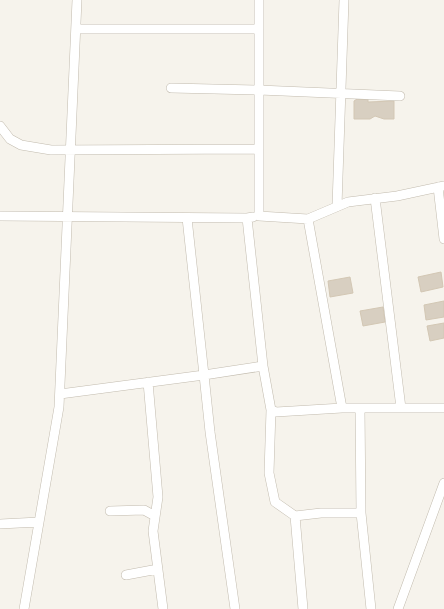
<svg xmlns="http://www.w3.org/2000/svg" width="444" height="609" font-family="Arial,sans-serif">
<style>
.building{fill:#d8cfc1;stroke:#d3c7b4}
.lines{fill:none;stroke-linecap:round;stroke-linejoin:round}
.minor-casing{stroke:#c2bbae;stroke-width:10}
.minor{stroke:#fff;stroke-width:9}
</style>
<rect width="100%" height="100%" fill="#f6f3ec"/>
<path class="building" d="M357,99H368V102L394,101V119H384L375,116L370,119H354V101Z
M441,272L443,287L421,292L418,277Z
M350,277L353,293L330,297L328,281Z
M444,301V317L426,320L424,305Z
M383,307L385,322L363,326L360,311Z
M444,323V338L430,341L427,326Z"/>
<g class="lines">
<defs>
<path id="minor" d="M259,0V216L308,219L342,408H444
M76,29H259
M171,88L259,90L400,96
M0,126L10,139L21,145L51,150L259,149
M438,187L444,239
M375,198L401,408
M337,206L344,0
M0,216L247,218
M253,217L247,218L263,366
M308,219L348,202L397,196L444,186
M148,382L158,497L153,531L163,609
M60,394L204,375L187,218
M271,410L269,473L275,502L295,516L321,513H361L360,408
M110,511L144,510L155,516
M361,513L371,609
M295,516L303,609
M0,524L39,522
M126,575L158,569
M24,609L59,407L77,0
M235,609L210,432L204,375L263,366L271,410L276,412L342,408
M398,609L444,483"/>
</defs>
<use href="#minor" class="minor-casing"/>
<use href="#minor" class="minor"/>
</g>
</svg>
